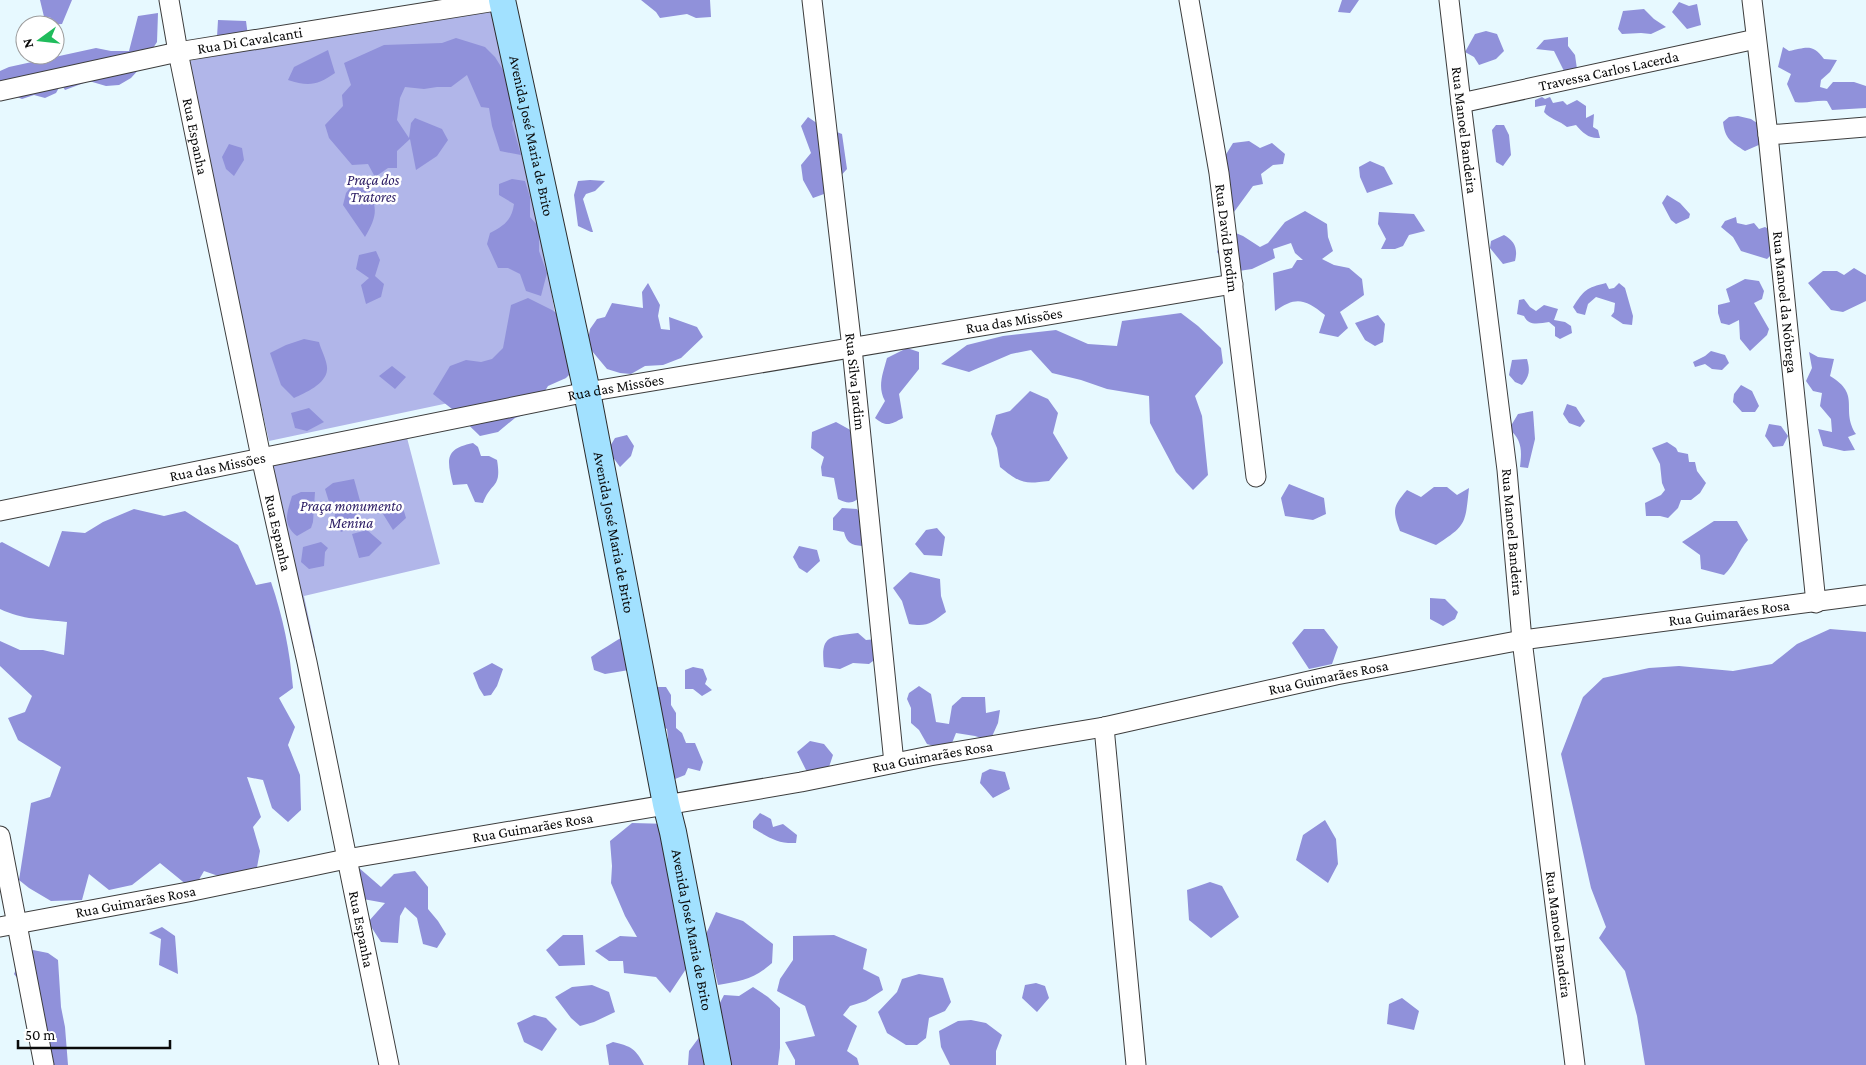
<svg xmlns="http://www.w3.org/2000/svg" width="1866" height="1065" font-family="'Crimson Pro',serif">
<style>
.green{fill:#b1b6e9}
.forest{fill:#9091da}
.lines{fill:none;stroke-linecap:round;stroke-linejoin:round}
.minor-casing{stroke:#3d3d3d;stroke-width:21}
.secondary-casing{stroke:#2c2c2c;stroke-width:28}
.minor{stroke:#fff;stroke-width:19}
.secondary{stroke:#a2e1ff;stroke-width:26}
.labels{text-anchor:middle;stroke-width:5;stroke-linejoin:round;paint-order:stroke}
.street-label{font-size:15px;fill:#0a0a0a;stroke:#fff}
.park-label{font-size:15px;font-style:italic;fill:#2a1a62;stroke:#fff}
</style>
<rect width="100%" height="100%" fill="#e7f9ff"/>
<path class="green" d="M502,3L566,378L269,441L183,62Z
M406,434L440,564L304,596L315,648L307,653L266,462Z"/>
<path class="forest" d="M40,0H72L62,24L46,25Z
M641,0H710L711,17L696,18L687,14L660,18L656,12Z
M1342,0H1359L1350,13L1338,12Z
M1679,2L1689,6L1697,4L1701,25L1687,29L1672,12Z
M1644,9L1654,19L1666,27L1651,34L1641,33L1622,34L1618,29L1623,11Z
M158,13L157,42L140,68L131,78L119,85L106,86L89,81L65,90L61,84L56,93L45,98L34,95L22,99L0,90V71L9,67L96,48L111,51H129L138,16Z
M218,20L246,21L249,44L217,37Z
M1486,31L1497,34L1504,51L1496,59L1479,65L1474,57L1465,52L1475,34Z
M1568,37V46L1575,55L1577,69L1566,75L1554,51L1536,49L1544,40Z
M456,38L485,47L495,57L510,81L517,111L512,123L521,155L500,151L492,126L489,108L481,107L467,75L451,87H437L424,89L405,87L400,98L397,120L409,138L411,123L415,118L442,129L448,140L437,156L416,170L410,139L397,151V168H388L375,177L368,164L352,165L329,138L325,125L343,106L342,95L351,85L344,63L384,45L442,43Z
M1783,47L1789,51C1806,48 1812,43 1824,59L1837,60L1830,72L1821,80L1820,87L1827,89L1833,82H1854L1866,86V108L1832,110L1827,101C1815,100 1807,104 1795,102L1787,84L1791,74L1778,67Z
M328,50L335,73C318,85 309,87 288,80L294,67Z
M1542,97L1545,99L1550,97L1553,103L1563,101L1567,105L1577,100L1586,106V118L1594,114L1593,127L1598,130L1600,138C1589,139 1583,133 1576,125L1567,127C1560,121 1550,119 1544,112L1546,105L1535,107V100Z
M1738,116L1751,119L1760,125L1761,144L1745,151C1731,142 1725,139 1723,122L1729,117Z
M808,117L821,126L842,134L847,169L824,194L813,198L803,180L801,165L811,153L801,126Z
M1496,125H1504L1509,135L1511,155L1503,166L1496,162L1492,130Z
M1249,141L1260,148L1272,143L1285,154L1283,164L1273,165L1261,174L1263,184L1253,186L1234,212L1223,206L1225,156L1233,143Z
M229,144L242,148L244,160L234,176L226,169L222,157Z
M1370,161L1384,167L1393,184L1367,193L1360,177L1359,167Z
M512,179L525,181L530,197V217L539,227V251L547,273L541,296L526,291L520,274L508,268H498L487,244L490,233C504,226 512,220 514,204L499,195V184Z
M590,180L605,181L595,191L586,194L583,199L593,232H591L578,226L574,195L578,181Z
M355,182L368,187C378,209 377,216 365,237L343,205L346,193Z
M1667,195L1680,203L1690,214L1689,218L1676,224L1671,220L1662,203Z
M1305,211L1327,224L1328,237L1333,251L1322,259L1334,265L1349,268L1362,279L1364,295L1340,312L1348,328L1338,337L1319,333L1325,315C1305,299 1296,296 1275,311L1273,273L1292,268L1297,260H1303L1295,253L1291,243L1273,249L1275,258L1252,269L1232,272L1217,252L1226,229L1243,236L1260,247L1268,243L1285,222Z
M1379,212L1414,214L1425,231L1409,235L1403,246L1395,249H1381L1386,239L1378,224Z
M1736,217L1737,223L1746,225L1754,223L1759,229L1765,227L1774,232L1775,251L1767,259L1741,251L1733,237L1721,227L1725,221Z
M1504,235C1515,241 1518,249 1515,261L1503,264L1490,248L1491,241Z
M376,251L380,260L375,276L384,284L381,297L366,304L361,285L369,278L356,269L359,255Z
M1854,268L1866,275V301L1843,312L1831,310L1808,283L1823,271H1837L1844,275Z
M1745,279L1759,281L1764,291L1762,299L1754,303L1769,329L1767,335L1750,351L1740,339L1739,320L1729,325L1721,323L1718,313V305L1730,302L1726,289Z
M648,283L660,305L658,316L661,329L670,330L669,317L697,327L703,337L681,358L663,365L645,366L631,374L620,373L607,369L587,345L590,329L597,319L605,317L612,303L643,308L642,292Z
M1606,283L1609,289L1614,288L1619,283L1625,288L1633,316L1632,325L1623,324L1611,316L1614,312L1615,303L1596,297L1588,304L1585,315L1577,313L1573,307C1584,290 1586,288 1606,283Z
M528,298L552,310L582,330L585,359L566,378L548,386L532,412L515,418L498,432L480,436L452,409L433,394L450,366L466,360L481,362L492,359L503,348L511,305Z
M1524,299L1530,307L1536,311L1544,305L1558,309L1554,320L1565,322L1571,326L1572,333L1560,339L1555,336V327L1549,322C1540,323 1529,327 1524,316L1517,314L1519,300Z
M1181,313L1198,326L1221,348L1223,363L1195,396L1202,416L1208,475L1193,490L1176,472L1150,423L1149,396L1107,389L1081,380L1052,373L1031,350L1011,354L969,372L941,364L967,345L1003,336L1056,330L1088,344L1117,346L1122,321Z
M1378,315L1385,324L1383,342L1375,346L1365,340L1355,323Z
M304,339L319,342C321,350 328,362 327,370C326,384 305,393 294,398L281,385L270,353L286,345Z
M907,348L919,352V369L899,394L903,418C891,424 887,428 875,418L885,401C877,387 883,373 887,358Z
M1711,351L1725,355L1729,363L1722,370L1712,369L1705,364L1695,367L1693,362L1705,356Z
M1809,352L1818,357L1834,359L1830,376C1862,395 1840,409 1856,434L1848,437L1855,450L1844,451L1823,446L1818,429L1832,432L1831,419L1820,406L1822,393L1813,391L1806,381L1812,368Z
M1527,359C1530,370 1530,376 1522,385L1515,382L1509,375L1512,360Z
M392,366L406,377L395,389L379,376Z
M1741,385L1752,391L1759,406L1755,412H1742L1733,402L1734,394Z
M1030,391L1048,399L1058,413L1053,433L1068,458L1049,481C1024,484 1021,484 1000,467L997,448L991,434L996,415L1010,411Z
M1567,404L1576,407L1585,421L1580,427L1569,423L1563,414Z
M309,408L324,422L307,431L295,428L291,413Z
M1533,411L1535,439L1528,468L1520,467C1522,450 1522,440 1509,429L1518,414Z
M836,422L854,432L863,494C855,503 849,505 838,499L834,478L822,476L821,467L824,457L811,448L812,432Z
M1769,424L1781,426L1788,436L1783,446L1773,447L1765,436Z
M627,435L634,446L631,456L620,467L612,456L609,448L615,438Z
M1667,442L1676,448L1678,452L1688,454L1689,462H1695L1697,471L1706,483L1700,493L1691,500H1681L1678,508L1668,518L1660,516H1646L1645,503L1661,495L1665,490L1662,483L1660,464L1652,448Z
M473,443L478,447L481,456H489L497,460C502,489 491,481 483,503L475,502L467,484L453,485C447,460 444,449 473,443Z
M354,479L362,508L342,532L333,528L335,514L330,505L325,489L333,483Z
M1289,484L1324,498L1326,514L1313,520L1285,516L1281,498Z
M1434,487H1447L1457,495L1469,488C1465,524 1467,525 1436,545L1400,531C1392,510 1393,506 1407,490L1421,497Z
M301,492H315L313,522L311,528L297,536C282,524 287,513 292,496Z
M389,504L403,508L406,518L393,530L383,514Z
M842,508L857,509C865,522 867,532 862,546C851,545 847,543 844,532L833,530V518Z
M134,509L164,516L185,511L238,545L256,585L271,582C283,617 290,651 293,688L279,698L295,727L288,745L300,775L301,810L288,822L272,808L263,780L247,777L261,817L253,827L260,851L255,878H224L204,871L193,890L160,863L132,885L109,890L89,874L82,900L51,901L29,888L19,880L31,803L50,797L61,767L18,740L8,718L25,712L32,696L0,666V641L20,650H43L64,655L67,622C43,619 23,620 0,609V543L2,542L49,567L62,531L85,533L103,522Z
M1714,521H1737L1748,540C1738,551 1735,565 1724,575L1701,569L1700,555L1682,542Z
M937,528L945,537L942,556L924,555L915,544L926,530Z
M367,530L382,543L369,556L359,558L352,534Z
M321,542L328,548L325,552L324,566L309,569L301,562L303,547Z
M799,546L817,550L820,561L807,573L799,568L793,557Z
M910,572L940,579L941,596L946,612C931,623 928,627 909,624L902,601L893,588Z
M1430,598L1445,599L1458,612L1455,619L1443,626L1430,619Z
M1304,629H1324L1338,647L1332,664L1309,669L1292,643Z
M1830,629L1866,632V1065H1645L1637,1016L1625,971L1599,938L1606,927L1591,888L1561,754L1583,697L1603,678L1649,668L1679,666L1733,671L1772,664L1797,644Z
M858,633L866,640L877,639V658L869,664L853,663L840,669L824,667C820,634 830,637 858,633Z
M624,636L629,670L605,674L594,670L591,657C602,649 613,643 624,636Z
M492,663L503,669L497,686L491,695L484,696L479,688L473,673Z
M693,667L703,669L707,679L705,684L712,690L702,696L693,689H685V670Z
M919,686L931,694L936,722L949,724L952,706L962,697H985L986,713L1000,710L998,723L990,741L975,736L956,733L950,748H941L927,744L919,730L911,723V708L907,699L909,693Z
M653,687H666L671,695V705L676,713V728L682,733L686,743H695L703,762L700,771L688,768L685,775L675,779L669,762L671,759L670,754L661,749L668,738L667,729L660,725Z
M810,741L824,744L833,755L829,767L807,772L797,752Z
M990,769L1005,772L1010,789L993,798L980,783L982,773Z
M760,813L771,819L773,827L783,824L797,835L796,843C778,844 768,837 753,828V821Z
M1325,820L1336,839L1338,864L1328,883L1296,860L1303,835Z
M632,823L670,824L688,966L670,993L656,977L624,973L623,961H609L595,951L620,936L637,937L625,916L611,883L612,866L610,841Z
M358,867L381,887L394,874L415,871L428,887V909L438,921L446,934L437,948L423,944L417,918L405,907L400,916L398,943L381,942L368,922L385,903L363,899Z
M1210,882L1222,886L1239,917L1211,938L1189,920L1187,890Z
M716,912L743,921L773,944L772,963C754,979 742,981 718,985L706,934Z
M162,927L175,936L178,974L159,965L161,939L149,933Z
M563,935H583L585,965L559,966L546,950Z
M834,935L867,949L863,969L879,977L883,990L866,1001L850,1006L843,1015L857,1026L847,1051L857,1058L859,1065H795V1060L785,1042L815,1036L805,1006L777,991L780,979L793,960V936Z
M33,950L48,953L58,960L61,1007L65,1027L68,1065H44L51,1048L37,1034L27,990L14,974L21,959Z
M919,974L943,978L951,1002L945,1011L929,1018L926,1038L917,1045H906L887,1033L878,1012L897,992L902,979Z
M1036,983L1045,986L1049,998L1037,1012L1022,998L1025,985Z
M592,985L609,992L615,1012L594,1022L580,1026L571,1018L555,997L572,987Z
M753,987L768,997L780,1008V1048L778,1065H688L689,1051L709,1024L724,995L739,996Z
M1402,998L1419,1011L1414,1030L1387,1024L1389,1004Z
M534,1015L546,1018L557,1029L542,1051L524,1042L517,1023Z
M971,1020L986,1023L1002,1035L996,1051V1065H950L941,1047L939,1031L958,1021Z
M613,1042C631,1046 636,1049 644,1065H609L606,1045Z"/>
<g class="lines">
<defs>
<g id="minor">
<path id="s1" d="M169,0L178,52L261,457L307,662L389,1065"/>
<path id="s2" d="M812,0L852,348L894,763"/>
<path id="s3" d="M1189,0L1219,173L1256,477"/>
<path id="s4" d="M1449,0L1461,103L1507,470L1522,640L1575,1065"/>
<path id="s5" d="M1752,0L1768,135L1816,603"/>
<path id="s6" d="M0,91L178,52L502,0"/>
<path id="s7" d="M1461,103L1756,39"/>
<path d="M1768,135L1866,127"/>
<path id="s8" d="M0,511L587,392L1233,284"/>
<path d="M1104,727L1136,1065"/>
<path d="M0,836L44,1065"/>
<path id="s9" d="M0,927L188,892L346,859L801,782L930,756L1104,727L1336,675L1522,640L1866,595"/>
</g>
<g id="secondary">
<path id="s10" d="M502,0L587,392L666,804L673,832L718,1065"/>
</g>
</defs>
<use href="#minor" class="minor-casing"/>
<use href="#secondary" class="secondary-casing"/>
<use href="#minor" class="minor"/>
<use href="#secondary" class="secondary"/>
</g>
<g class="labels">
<g class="street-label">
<text dy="5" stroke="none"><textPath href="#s6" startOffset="255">Rua Di Cavalcanti</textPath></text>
<text dy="5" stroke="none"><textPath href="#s7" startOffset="151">Travessa Carlos Lacerda</textPath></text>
<text dy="5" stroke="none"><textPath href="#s4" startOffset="131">Rua Manoel Bandeira</textPath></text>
<text dy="5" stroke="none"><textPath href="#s10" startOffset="139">Avenida José Maria de Brito</textPath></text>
<text dy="5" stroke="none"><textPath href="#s1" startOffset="139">Rua Espanha</textPath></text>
<text dy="5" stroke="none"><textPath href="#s3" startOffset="241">Rua David Bordim</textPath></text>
<text dy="5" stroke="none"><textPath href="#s5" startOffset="304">Rua Manoel da Nóbrega</textPath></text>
<text dy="5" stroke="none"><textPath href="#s8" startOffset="1032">Rua das Missões</textPath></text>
<text dy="5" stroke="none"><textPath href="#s2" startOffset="384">Rua Silva Jardim</textPath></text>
<text dy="5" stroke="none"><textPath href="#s8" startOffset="628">Rua das Missões</textPath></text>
<text dy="5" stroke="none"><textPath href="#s8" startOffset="222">Rua das Missões</textPath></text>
<text dy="5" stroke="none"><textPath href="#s10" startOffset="544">Avenida José Maria de Brito</textPath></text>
<text dy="5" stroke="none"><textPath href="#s4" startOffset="536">Rua Manoel Bandeira</textPath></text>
<text dy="5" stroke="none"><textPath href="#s1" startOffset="544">Rua Espanha</textPath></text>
<text dy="5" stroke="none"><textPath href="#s9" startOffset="1758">Rua Guimarães Rosa</textPath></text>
<text dy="5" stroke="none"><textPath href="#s9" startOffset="1352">Rua Guimarães Rosa</textPath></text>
<text dy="5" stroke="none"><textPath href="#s9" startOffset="948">Rua Guimarães Rosa</textPath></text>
<text dy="5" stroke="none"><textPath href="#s9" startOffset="542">Rua Guimarães Rosa</textPath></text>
<text dy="5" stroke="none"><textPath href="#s9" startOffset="138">Rua Guimarães Rosa</textPath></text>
<text dy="5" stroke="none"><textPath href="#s1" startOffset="949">Rua Espanha</textPath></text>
<text dy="5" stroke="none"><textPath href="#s10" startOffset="949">Avenida José Maria de Brito</textPath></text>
<text dy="5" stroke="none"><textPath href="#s4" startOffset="941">Rua Manoel Bandeira</textPath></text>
</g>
<g class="park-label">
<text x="373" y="185">Praça dos<tspan x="373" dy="17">Tratores</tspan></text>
<text x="351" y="511">Praça monumento<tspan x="351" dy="17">Menina</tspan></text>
</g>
</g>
<g transform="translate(40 40) rotate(255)"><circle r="24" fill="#ffffff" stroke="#9d9d9d"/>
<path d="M0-4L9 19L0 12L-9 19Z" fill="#20bc5c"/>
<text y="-8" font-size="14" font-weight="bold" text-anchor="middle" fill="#0a0a0a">N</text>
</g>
<path d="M18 1040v8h152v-8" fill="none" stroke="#0a0a0a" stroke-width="2.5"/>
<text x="25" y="1040" font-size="15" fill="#0a0a0a" stroke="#ffffff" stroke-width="4" paint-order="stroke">50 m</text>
</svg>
